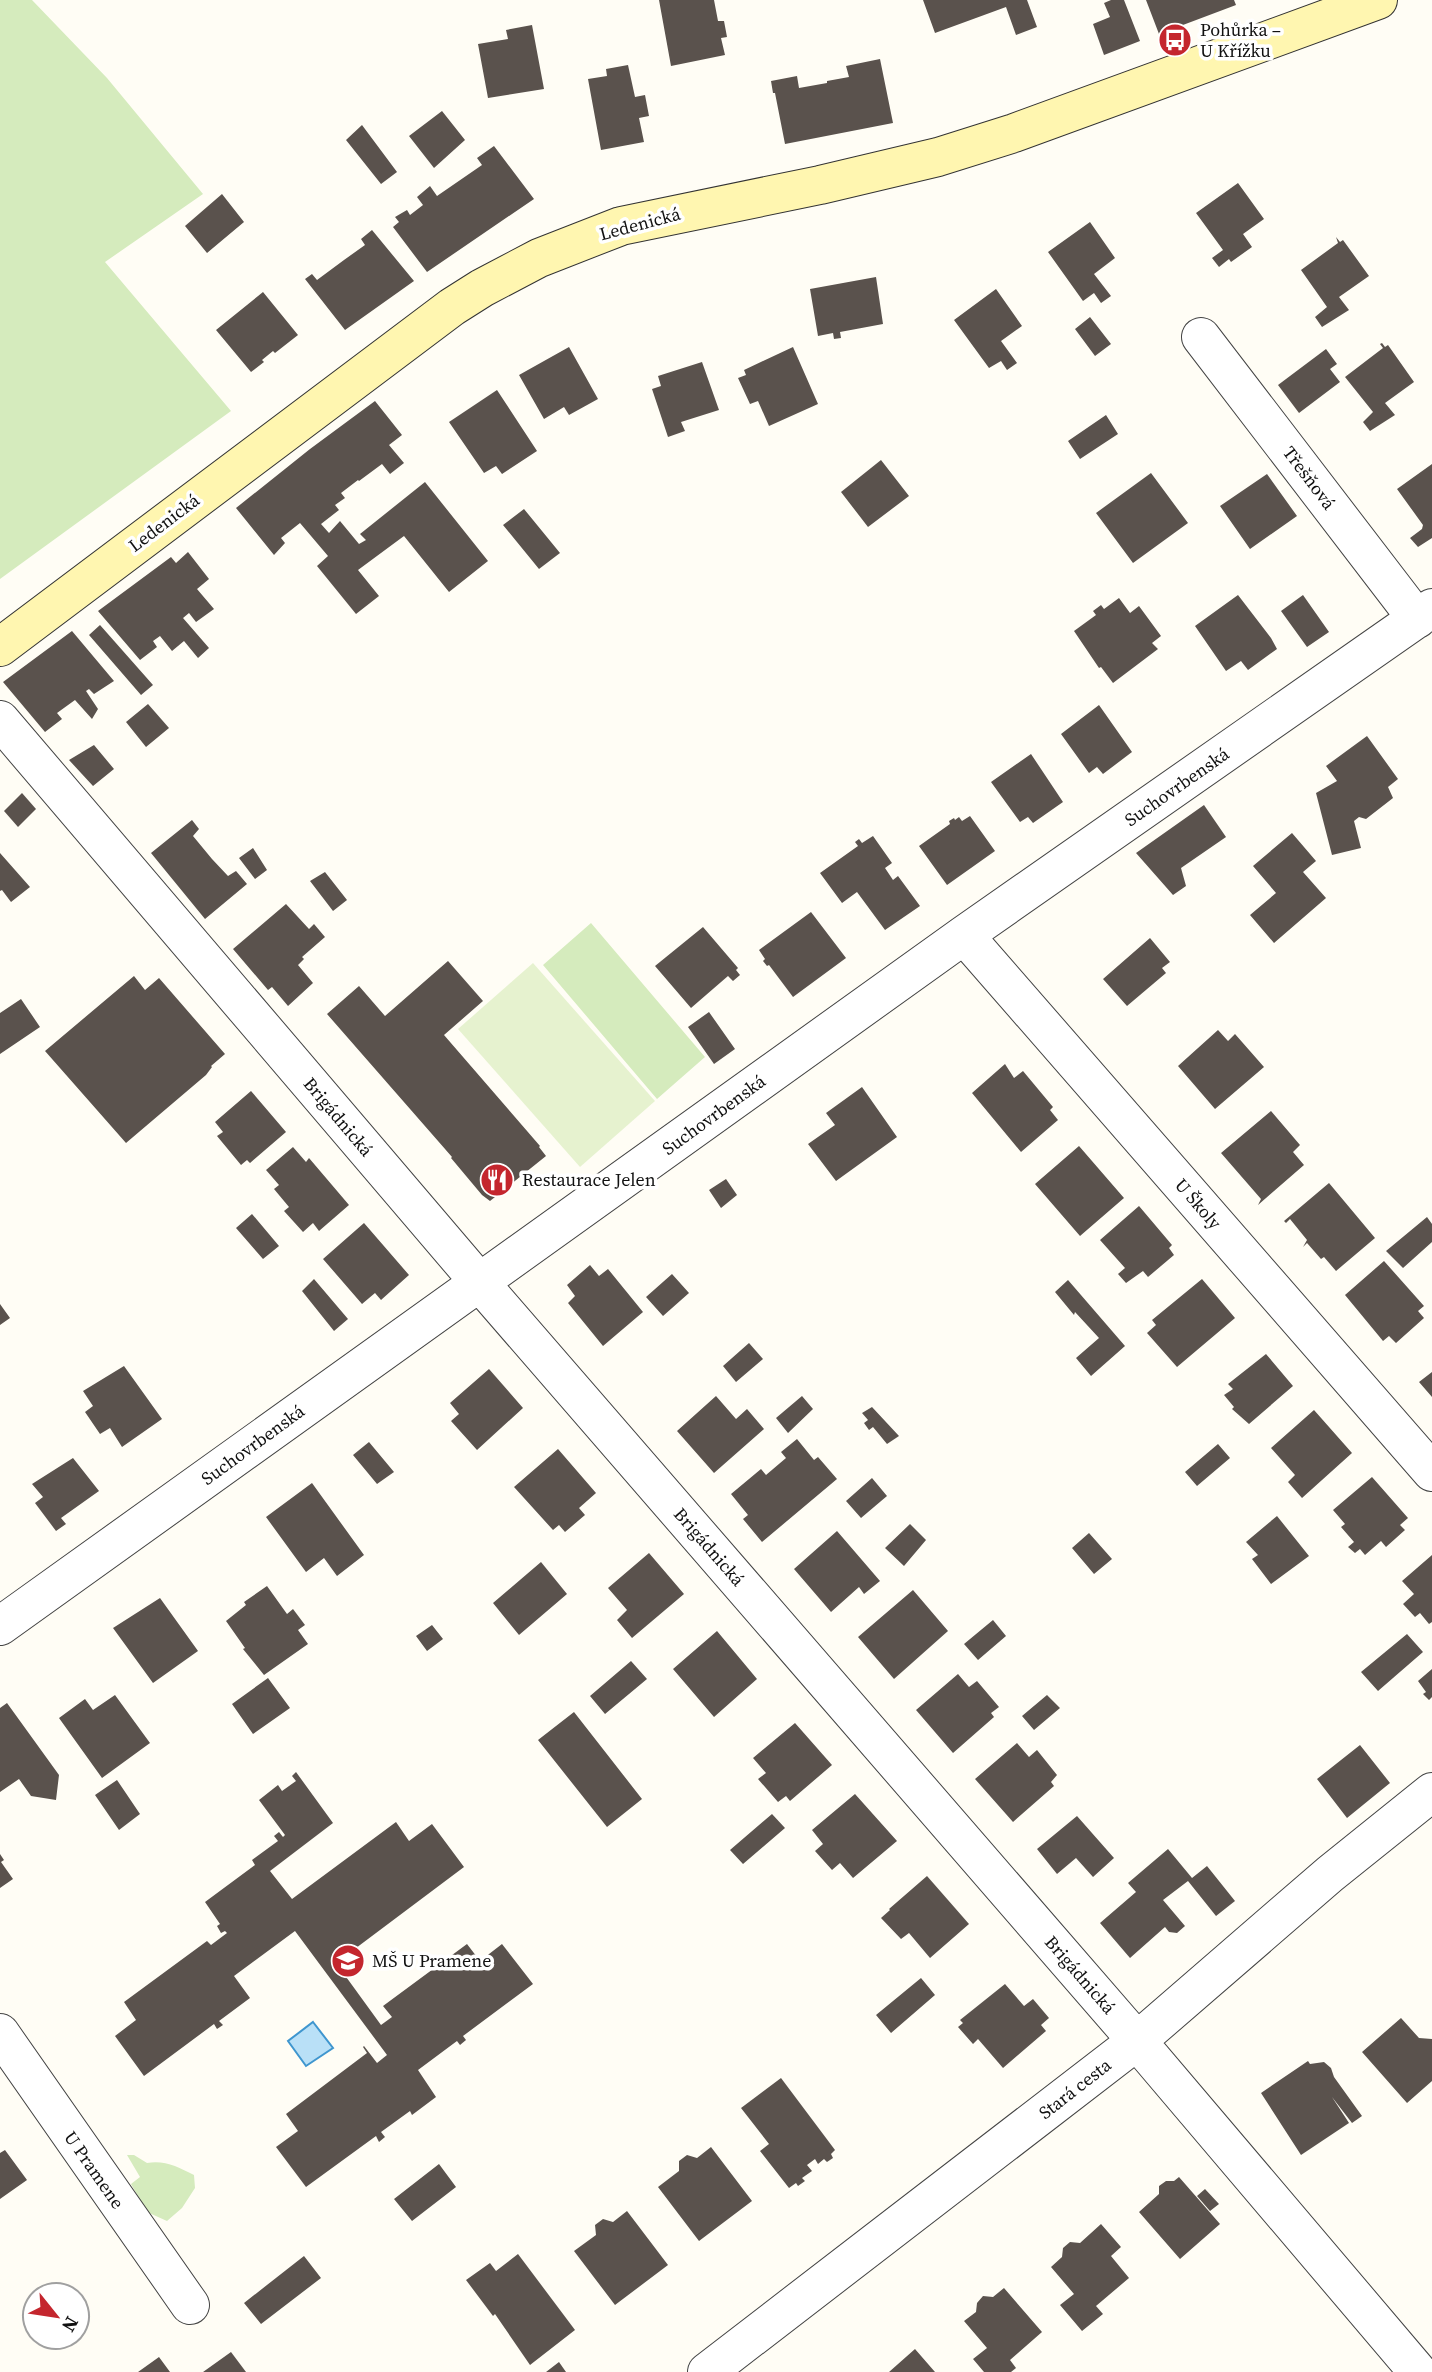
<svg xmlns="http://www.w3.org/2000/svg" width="1432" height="2372" font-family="'Source Serif 4',serif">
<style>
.green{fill:#d5ebbd}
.pitch{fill:#e6f2cf}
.water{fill:#b9e0f7;stroke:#3f96cf;stroke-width:2}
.building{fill:#5a524d}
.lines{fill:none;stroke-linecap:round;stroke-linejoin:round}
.minor-casing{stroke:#444;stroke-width:40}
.secondary-casing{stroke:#333;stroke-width:40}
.minor{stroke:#fff;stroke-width:38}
.secondary{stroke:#fff6b0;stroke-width:38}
.labels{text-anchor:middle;stroke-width:7;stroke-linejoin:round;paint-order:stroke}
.poi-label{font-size:18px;fill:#111;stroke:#fff;text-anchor:start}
.street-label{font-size:18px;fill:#111;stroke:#fff}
</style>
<rect width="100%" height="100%" fill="#fffdf5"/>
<path class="green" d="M0,0H32L107,78L203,194L105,262L231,411L0,579Z
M591,923L705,1057L657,1099L543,965Z
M127,2155H134L147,2163C165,2160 178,2167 194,2175L195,2188L182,2208L167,2221L147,2212L131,2184L140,2177Z"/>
<path class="pitch" d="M533,963L655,1101L580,1167L458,1029Z"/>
<path class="water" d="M313,2022L333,2048L306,2066L288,2041Z"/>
<path class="building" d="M659,0H714L718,21H724L727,37L721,38L725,55L671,66Z
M923,0H1027L1037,27L1016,35L1006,7L935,33Z
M1111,0H1124L1140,41L1104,55L1093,24L1110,17L1104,3Z
M1146,0H1234L1236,5L1159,34Z
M532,25L544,89L488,98L478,44L508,39L506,30Z
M880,59L893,123L785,144L775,93H773L771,81L797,76L799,88L827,83V81L849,77L846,66Z
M628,65L635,97L645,95L649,116L639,118L644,142L601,150L588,79L607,76L606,69Z
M442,111L465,140L434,168L409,136Z
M362,125L397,172L381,184L346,140Z
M494,146L534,199L427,272L393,227L399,222L395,217L407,210L410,215L423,205L417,197L430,186L437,196L482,165L477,158Z
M1238,183L1264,219L1243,234L1252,247L1231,262L1229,259L1219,267L1212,258L1223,250L1196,213Z
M222,194L244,222L207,253L185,226Z
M1090,222L1115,258L1094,274L1111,296L1101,303L1094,293L1083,301L1048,252Z
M372,230L414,281L345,330L305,279L312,274L317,280L344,260L365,245L361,239Z
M1336,237L1340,242L1343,240L1369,276L1339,297L1349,310L1322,327L1315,317L1327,307L1301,270L1338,243Z
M876,277L883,324L840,332L841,338L834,339L833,333L818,336L810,289Z
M996,289L1022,326L1001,341L1017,363L1007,370L1001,361L989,368L954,320Z
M263,292L298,335L275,353L273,351L262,360L264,362L251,372L216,330Z
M1090,317L1111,344L1095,356L1075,329Z
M1382,343L1385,347L1388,345L1414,382L1385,403L1395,415L1370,431L1363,422L1373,412L1345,377L1383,348L1380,344Z
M569,347L598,399L569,415L564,407L544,419L519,375Z
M793,347L818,404L769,426L758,401L750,404L738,378L746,375L744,370Z
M1326,349L1337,364L1330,369L1340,382L1299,413L1278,385Z
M702,362L719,410L681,422L685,431L668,437L652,389L661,386L658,376Z
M497,390L537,451L502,474L496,466L484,473L449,422Z
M375,401L402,435L389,445L404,463L390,474L382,464L359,481L358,480L341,493L345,498L335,505L339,510L321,524L329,533L340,521L359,544L366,540L360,534L425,482L488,561L449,592L404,536L358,570L379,596L356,614L317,566L328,556L300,523L281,538L285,543L274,555L236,508L310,449Z
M1106,415L1118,434L1080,459L1068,441Z
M881,460L909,496L868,527L841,492Z
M1432,464V538L1418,547L1410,538L1422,529L1423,525L1397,489Z
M1151,473L1188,523L1133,563L1096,513Z
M1267,474L1297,516L1250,549L1220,506Z
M524,509L560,553L539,569L503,525Z
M188,552L209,579L197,589L214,609L196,622L189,613L183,618L209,648L198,658L184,641L172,651L160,636L153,641L157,647L140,660L98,611L171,557L176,563Z
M1238,595L1271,638L1277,649L1248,670L1241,661L1226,671L1195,626Z
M1303,595L1329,632L1307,647L1281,611Z
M1119,598L1130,613L1139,606L1161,636L1152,643L1158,649L1113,683L1101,667L1099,668L1074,631L1096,615L1093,611L1101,605L1104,609Z
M100,625L153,685L141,695L89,635Z
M72,631L114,681L94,694L89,689L86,691L98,709L92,719L75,700L57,713L62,719L45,732L3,682Z
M148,704L169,728L146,747L126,722Z
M1099,705L1132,752L1103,774L1097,767L1089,773L1061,734Z
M1367,736L1398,779L1388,787L1393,798L1366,819L1359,817L1354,821L1361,848L1332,855L1316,793L1337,781L1326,766Z
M94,745L114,769L93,786L69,760Z
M1031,754L1063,802L1033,823L1028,817L1020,822L991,782Z
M22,793L36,809L18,827L4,811Z
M1204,805L1226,837L1181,868L1186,886L1173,895L1136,853Z
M970,816L995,851L947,885L919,846L950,824L949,821L954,818L955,820L959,817L962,821Z
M192,820L199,829L193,836L212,859L228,876L236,871L247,884L205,919L151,853Z
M1292,833L1316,861L1303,872L1326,898L1274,943L1250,915L1276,893L1253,866Z
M873,836L892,863L885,868L893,880L898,876L920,906L885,930L857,892L842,903L820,873L858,846L855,842L859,839L862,843Z
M253,848L267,870L255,879L239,858Z
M0,853L30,887L11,902L2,890L0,891Z
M325,872L347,900L333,911L310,881Z
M286,904L309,929L314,924L325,937L302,957L304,959L298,965L313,983L288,1006L272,987L268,990L233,949Z
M811,912L846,958L793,997L769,965L767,966L763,961L765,959L759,950Z
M703,927L738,968L736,970L740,975L733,981L728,976L691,1008L655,966Z
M1150,938L1170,962L1162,968L1166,973L1127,1006L1103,979Z
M448,961L483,1001L444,1035L540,1146L539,1147L546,1156L490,1201L482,1195L451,1158L452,1157L327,1014L359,986L385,1016Z
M134,976L145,990L159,978L225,1054L211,1066L212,1067L206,1075L126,1143L45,1051Z
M21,999L40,1027L0,1054V1013Z
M709,1012L735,1049L714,1064L688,1027Z
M1218,1030L1228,1041L1235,1034L1264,1067L1215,1109L1178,1066Z
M1005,1064L1014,1078L1023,1071L1053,1107L1050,1110L1058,1120L1021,1152L972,1093Z
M862,1087L897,1137L836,1181L808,1144L835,1125L826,1113Z
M251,1091L286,1132L250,1163L247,1160L241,1165L217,1136L223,1132L215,1122Z
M1271,1111L1300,1145L1293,1152L1304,1165L1258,1205L1261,1199L1221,1153Z
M1079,1146L1124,1198L1080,1236L1035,1184Z
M293,1147L306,1162L309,1158L349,1205L319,1231L313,1223L303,1232L284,1211L289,1207L274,1189L279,1185L266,1170Z
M726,1179L737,1195L721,1208L709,1190Z
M1329,1183L1375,1238L1336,1271L1324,1257L1321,1259L1307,1243L1303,1247L1307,1240L1290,1219L1286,1223L1284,1221Z
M1139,1206L1172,1245L1169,1248L1174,1255L1148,1277L1143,1271L1126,1283L1118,1274L1125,1268L1100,1240Z
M252,1214L279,1246L263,1259L236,1228Z
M1427,1217L1432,1224V1242L1403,1268L1386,1251Z
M364,1223L409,1275L381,1300L375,1293L362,1304L323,1259Z
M1384,1261L1424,1306L1418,1311L1424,1318L1396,1343L1389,1336L1383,1341L1345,1295Z
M590,1265L599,1276L608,1269L643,1312L603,1346L568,1303L575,1296L567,1285Z
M672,1274L689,1293L663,1316L646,1297Z
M314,1279L348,1319L334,1331L302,1291Z
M1202,1279L1235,1318L1177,1367L1147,1333L1156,1325L1152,1320Z
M1068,1280L1125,1346L1091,1376L1076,1358L1099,1338L1075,1312L1074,1315L1055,1292Z
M0,1304L10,1318L0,1325Z
M749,1343L763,1359L736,1382L723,1366Z
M1266,1354L1293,1386L1249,1424L1232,1409L1234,1407L1224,1395L1233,1389L1228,1384Z
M124,1366L162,1419L122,1447L110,1428L100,1434L85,1412L93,1406L83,1391Z
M489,1369L523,1408L477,1450L451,1421L459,1414L450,1403Z
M1432,1372V1397L1419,1382Z
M716,1396L736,1419L747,1409L764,1429L714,1473L677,1431Z
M802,1396L813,1409L788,1433L776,1418Z
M872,1407L899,1436L887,1444L873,1427L869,1430L864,1423L868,1420L862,1413Z
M1314,1410L1352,1453L1302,1498L1288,1482L1295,1475L1271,1448Z
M797,1439L814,1460L818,1457L837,1479L762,1542L743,1519L748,1515L731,1494L761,1469L766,1475L786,1458L781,1452Z
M369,1442L394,1472L377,1484L353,1455Z
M1218,1444L1230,1458L1197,1486L1185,1472Z
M558,1449L596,1493L579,1508L585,1515L565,1532L559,1525L553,1530L514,1487Z
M73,1458L99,1491L61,1518L66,1524L56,1531L35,1503L43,1497L32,1484Z
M1372,1477L1408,1518L1400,1525L1405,1530L1386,1547L1381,1541L1365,1555L1360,1549L1355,1553L1348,1547L1354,1542L1341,1527L1345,1524L1333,1510Z
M872,1478L887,1496L861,1518L846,1501Z
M312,1483L364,1555L337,1576L324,1558L306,1572L266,1517Z
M1277,1516L1309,1556L1271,1584L1252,1559L1258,1555L1246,1542Z
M910,1524L926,1540L904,1566L885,1548Z
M837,1531L880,1581L864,1594L859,1587L831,1612L794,1569Z
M1089,1533L1112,1559L1094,1574L1072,1548Z
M649,1553L684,1594L632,1638L617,1620L627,1610L608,1588Z
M1432,1555V1622L1429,1624L1420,1613L1415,1617L1403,1604L1414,1594L1402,1581Z
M541,1562L567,1594L519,1635L493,1603Z
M267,1586L287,1614L293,1609L305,1625L298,1630L308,1644L264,1675L243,1649L245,1648L226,1621L246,1605L244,1602Z
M913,1590L948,1631L894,1679L858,1637Z
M160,1598L198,1651L153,1683L113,1628Z
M993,1620L1006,1636L978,1660L964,1644Z
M432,1625L443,1639L427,1651L416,1636Z
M717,1631L757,1679L714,1717L673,1669Z
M1407,1634L1423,1652L1378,1691L1361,1672Z
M631,1661L647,1679L605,1714L590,1696Z
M1432,1669V1697L1429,1700L1423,1694L1426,1692L1418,1681Z
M958,1674L969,1687L977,1681L999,1707L991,1713L994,1717L953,1753L916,1710Z
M268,1678L290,1708L253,1734L232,1704Z
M115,1695L150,1743L102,1778L59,1718L85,1699L93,1710Z
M1047,1695L1060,1708L1034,1730L1022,1716Z
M7,1703L59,1775L56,1800L31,1796L19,1779L0,1792V1708Z
M574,1712L642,1799L607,1827L538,1740Z
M795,1723L832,1765L790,1801L786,1796L778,1802L758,1779L766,1773L753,1758Z
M1017,1743L1029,1757L1037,1750L1057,1775L1051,1782L1054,1786L1013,1822L975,1779Z
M1360,1745L1390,1783L1347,1818L1317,1779Z
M296,1772L333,1823L270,1871L292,1899L396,1822L409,1841L432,1824L464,1867L336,1963L381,2025L392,2017L383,2006L467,1944L480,1961L502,1944L533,1984L463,2036L466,2040L460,2045L457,2041L418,2070L436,2097L412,2115L410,2111L381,2132L385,2137L379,2142L376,2136L306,2187L276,2147L298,2131L286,2114L367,2053L363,2047L364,2046L377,2063L387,2055L295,1931L234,1976L250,1998L219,2021L223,2025L217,2029L214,2024L144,2076L115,2036L136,2020L124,2002L207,1941L211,1945L227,1933L225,1931L221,1933L217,1926L220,1924L205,1902L255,1865L252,1860L278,1841L274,1836L279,1832L283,1837L285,1835L259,1800L278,1785L282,1791L296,1781L292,1776Z
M117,1780L140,1814L119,1830L95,1795Z
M855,1794L897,1841L853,1878L840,1863L832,1870L815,1851L823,1844L812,1830Z
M772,1814L785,1828L743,1864L730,1850Z
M1077,1816L1114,1858L1093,1877L1076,1858L1057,1874L1037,1849Z
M1168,1849L1192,1878L1207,1866L1235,1901L1216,1916L1188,1881L1163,1900L1185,1926L1177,1933L1169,1932L1165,1927L1130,1958L1100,1923L1136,1892L1128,1883Z
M0,1854L4,1860L1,1862L13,1879L0,1888Z
M927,1876L969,1924L930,1958L909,1933L901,1939L881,1918L890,1910L889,1909Z
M921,1978L935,1995L891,2033L876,2015Z
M1005,1984L1024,2006L1033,1999L1049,2018L1041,2025L1046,2031L1003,2068L978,2039L973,2044L958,2027L963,2023L960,2020Z
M1401,2018L1419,2038L1432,2039V2081L1407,2103L1362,2052Z
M1308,2061L1310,2064L1324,2062L1331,2068L1334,2077L1362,2116L1352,2123L1332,2097L1349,2123L1301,2155L1261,2093Z
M781,2078L835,2150L831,2154L833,2158L827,2162L824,2159L818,2164L815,2159L807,2165L812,2171L802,2178L805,2181L798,2186L796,2183L789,2188L760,2151L769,2144L741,2108Z
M711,2147L752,2201L699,2241L658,2187L679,2171V2161L687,2155L697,2158Z
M5,2150L27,2180L0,2199V2153Z
M439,2164L456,2187L412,2221L394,2199Z
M1179,2177L1220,2224L1180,2259L1139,2212L1159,2194V2186L1166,2181H1174Z
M1205,2189L1219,2204L1210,2211L1197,2196Z
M627,2211L668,2265L615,2305L574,2251L596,2235L595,2225L603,2219L613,2222Z
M1101,2224L1121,2247L1111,2256L1129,2278L1096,2306L1103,2314L1082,2331L1060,2305L1074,2294L1051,2267L1062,2257L1063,2248L1070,2242L1080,2243Z
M518,2254L575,2330L530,2365L495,2314L493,2316L466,2280L490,2263L496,2271Z
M304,2256L321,2278L261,2324L244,2303Z
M1004,2288L1042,2332L1010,2360L1016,2368L1011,2372H984L973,2359L987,2348L964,2321L976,2312L977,2303L983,2296L993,2297Z
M915,2349L935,2372H889Z
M231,2352L246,2372H203Z
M159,2357L170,2372H138Z
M559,2362L566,2372H546Z"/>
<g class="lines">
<defs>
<path id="minor" d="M1201,337L1417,619
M0,720L480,1283L1137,2041L1418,2372
M964,935L1432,1472
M0,1626L964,935L1432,608
M0,2033L190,2305
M707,2372L1137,2041L1330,1874L1432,1792"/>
<path id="secondary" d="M0,647L452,307L482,288L539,258L621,226L820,185L938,157L1014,133L1378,0"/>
</defs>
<use href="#minor" class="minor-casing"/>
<use href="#secondary" class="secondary-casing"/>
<use href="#minor" class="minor"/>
<use href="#secondary" class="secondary"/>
</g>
<defs>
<symbol id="bus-disc" viewBox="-11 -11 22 22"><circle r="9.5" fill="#c4262e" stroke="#fff"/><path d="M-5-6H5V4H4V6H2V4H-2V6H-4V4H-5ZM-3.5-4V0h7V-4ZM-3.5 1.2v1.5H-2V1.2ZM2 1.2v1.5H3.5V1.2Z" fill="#fff"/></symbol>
<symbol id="restaurant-disc" viewBox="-11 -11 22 22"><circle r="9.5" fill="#c4262e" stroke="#fff"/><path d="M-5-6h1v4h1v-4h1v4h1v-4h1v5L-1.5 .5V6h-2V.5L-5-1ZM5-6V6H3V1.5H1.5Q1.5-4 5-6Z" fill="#fff"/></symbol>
<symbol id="school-disc" viewBox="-11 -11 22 22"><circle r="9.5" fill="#c4262e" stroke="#fff"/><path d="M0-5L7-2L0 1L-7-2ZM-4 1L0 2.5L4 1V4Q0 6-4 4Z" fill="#fff"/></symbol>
</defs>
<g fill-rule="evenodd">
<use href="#bus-disc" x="1156" y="21" width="38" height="38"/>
<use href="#restaurant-disc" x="478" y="1161" width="38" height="38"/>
<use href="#school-disc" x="329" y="1942" width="38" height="38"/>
</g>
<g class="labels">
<g class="poi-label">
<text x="1200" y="36">Pohůrka –<tspan x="1200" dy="21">U Křížku</tspan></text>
<text x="522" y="1186">Restaurace Jelen</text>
<text x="372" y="1967">MŠ U Pramene</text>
</g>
<g class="street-label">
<text transform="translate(640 224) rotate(-15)" y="6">Ledenická</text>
<text transform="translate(1309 478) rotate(53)" y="6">Třešňová</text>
<text transform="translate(164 523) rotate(-37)" y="6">Ledenická</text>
<text transform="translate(1177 787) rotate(-35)" y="6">Suchovrbenská</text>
<text transform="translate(714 1115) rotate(-36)" y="6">Suchovrbenská</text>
<text transform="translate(338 1117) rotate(50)" y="6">Brigádnická</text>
<text transform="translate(1198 1204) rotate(49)" y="6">U Školy</text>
<text transform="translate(253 1445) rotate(-36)" y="6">Suchovrbenská</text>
<text transform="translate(709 1547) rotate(49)" y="6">Brigádnická</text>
<text transform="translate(1080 1975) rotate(49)" y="6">Brigádnická</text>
<text transform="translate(1075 2089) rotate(-38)" y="6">Stará cesta</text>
<text transform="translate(94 2170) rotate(55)" y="6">U Pramene</text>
</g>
</g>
<g transform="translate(56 2316) rotate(120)"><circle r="33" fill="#ffffff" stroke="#a0a0a0" stroke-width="2"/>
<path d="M0-5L12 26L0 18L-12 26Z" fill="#c4262e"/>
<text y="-10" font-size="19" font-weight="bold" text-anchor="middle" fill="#111111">N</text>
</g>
</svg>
